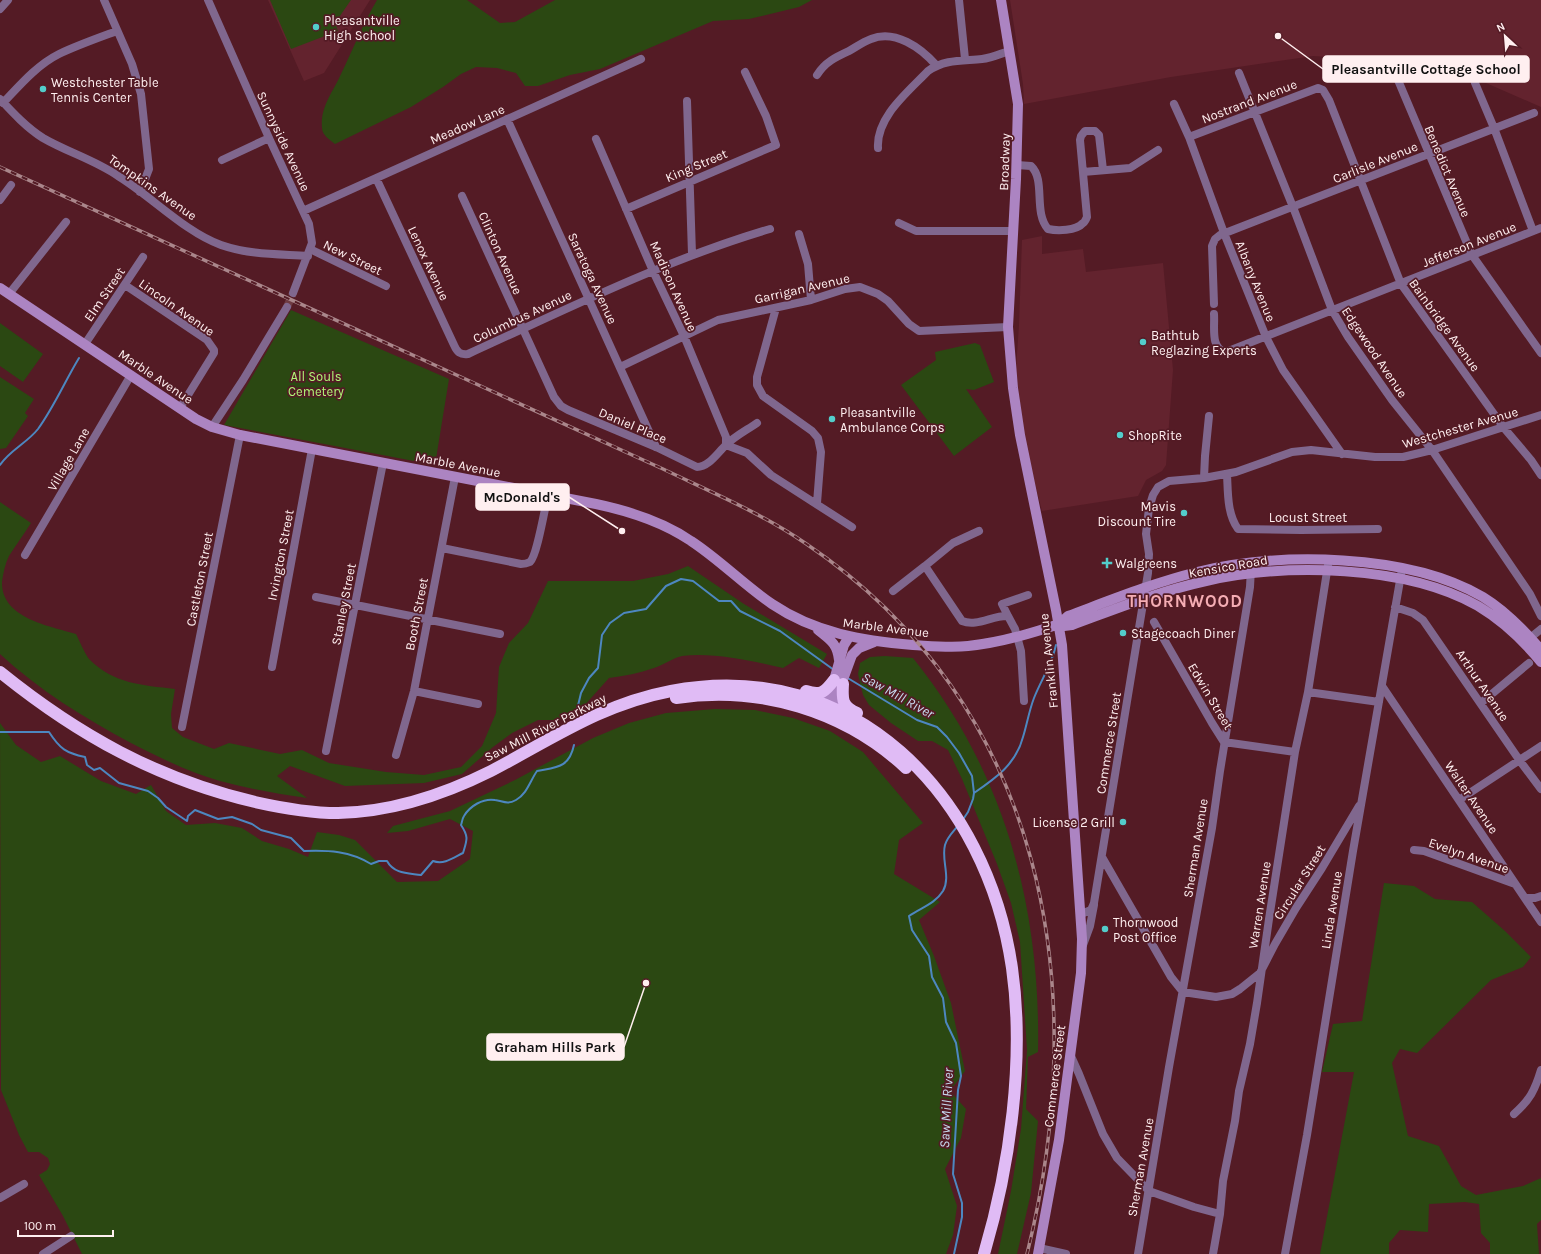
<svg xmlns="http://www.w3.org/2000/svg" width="1541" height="1254" font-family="Karla,sans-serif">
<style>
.built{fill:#63232e}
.green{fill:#2b4812}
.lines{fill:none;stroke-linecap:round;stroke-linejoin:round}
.stream{stroke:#4d87c0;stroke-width:2}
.street-tunnel{stroke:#6e3b43;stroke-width:8;stroke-dasharray:8 4;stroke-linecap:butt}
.street{stroke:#80678e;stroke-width:8}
.secondary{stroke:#ac84c2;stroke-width:10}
.highway{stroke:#e0bbf5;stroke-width:12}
.rail-casing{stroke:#aa868b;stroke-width:3.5}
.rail{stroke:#541b25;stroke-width:2;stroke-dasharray:6;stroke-linecap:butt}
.poi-dot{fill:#53cdcb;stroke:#541b25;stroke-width:1.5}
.labels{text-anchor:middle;stroke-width:3.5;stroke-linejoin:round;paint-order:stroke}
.poi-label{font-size:13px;fill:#ffeff0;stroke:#541b25;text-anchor:start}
.street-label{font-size:13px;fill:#ffeff0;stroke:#541b25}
.park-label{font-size:13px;fill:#aff777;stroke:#541b25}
.water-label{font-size:14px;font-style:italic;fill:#c7d9ee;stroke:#541b25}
.district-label{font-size:17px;font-weight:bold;letter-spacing:1px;fill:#f5adb4;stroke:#541b25}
.leader{fill:none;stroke:#ffeff0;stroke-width:1.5}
.callout-dot{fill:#ffeff0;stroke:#541b25;stroke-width:1.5}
.callout{fill:#ffeff0;stroke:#ffeff0;stroke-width:1.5}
.callout-label{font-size:14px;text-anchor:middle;font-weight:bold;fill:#111}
</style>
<rect width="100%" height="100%" fill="#541b25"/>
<path class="built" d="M268,0H370L324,73L304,81Z
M1010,0H1541V107L1486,83L1468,78L1383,60L1313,56L1171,77L1024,104L1023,84Z
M1042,236V254L1083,249L1086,272L1163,263L1173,370L1166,465L1162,471L1146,480L1138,496L1042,511L1025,445L1016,369L1019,325L1022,240Z"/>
<path class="green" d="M270,0H351L335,23L338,31L291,49Z
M377,0H467L500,23L515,22L555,0H812L799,7L749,19L713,21L600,69L570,75L538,86H525L516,73L497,68L476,67L461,74L443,87L411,107L335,144C330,140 322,135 322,128C320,107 333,92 341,74C353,49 363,24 377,0Z
M291,310L449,379L435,465L224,425Z
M0,323L43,354L23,382L0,366Z
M975,343L980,345L994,382L974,390L966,389L992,427L954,456L901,385L936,360L935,352Z
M0,377L34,399L25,413L28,416L6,448L0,449Z
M0,502L31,523C24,534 16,545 9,556C5,564 3,574 2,582C1,618 49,626 76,634C80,642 84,652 89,659C114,684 142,685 175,689L171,714L172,728L183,737L214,749L229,743L280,754L302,750L329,763L386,772L424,775L461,767L482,746L496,713L499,667L509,643L528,623L548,581H633L668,574L688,566L744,604L827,654L819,668L799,658L783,668C753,661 713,652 682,656C673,658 663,665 654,668C639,673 625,676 609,678L583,707L557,720H538L512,733L493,747L462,774L424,783L345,786L290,766L277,776L307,798C278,794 249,789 220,781C189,772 160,758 131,743C84,718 39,690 0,654Z
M885,656L913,658C1005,772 1041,908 1038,1052L1028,1057L1026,1109L1038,1121L1031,1193L1017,1254H998L1011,1191L1021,1129L1027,1050L1020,942L1011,903L997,864L962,779L948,750L932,741H918L891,723L869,705L863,695L858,674L860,663L870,657Z
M715,709L755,710L793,718L830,731L863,752L923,823L899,840L894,874L940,902L919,920L934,956L951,1003L965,1071L950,1091L966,1109L961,1138L945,1169L957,1206L953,1235L946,1254H82L63,1216L39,1175L47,1170L50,1164L48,1158L39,1152H28L19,1135L1,1090L0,723L16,745L41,762L60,756L101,781L136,794L151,785L166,811L186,825L215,823L242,828L262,841L289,849L308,857L317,832L339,835L355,840L397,882L438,881L470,859L473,831L450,819L408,831L387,833L393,826L450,811L515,780L593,738L629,723L666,713Z
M1384,883L1414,886L1435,899L1472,902L1505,931L1531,957L1523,967L1491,980L1417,1053L1400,1049L1392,1063L1408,1136L1439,1146L1461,1186L1476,1195L1523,1186L1541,1178V1220L1537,1224L1539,1254H1490V1243L1481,1233L1479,1204L1465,1202L1429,1204L1428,1232L1400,1230L1389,1243V1254H1320L1354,1072H1322L1333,1024L1362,1021Z"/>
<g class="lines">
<path class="stream" d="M0,465C10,450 27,443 38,429C54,407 65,381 79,358
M846,677L917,720L937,727L947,737L959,753L972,776L974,793L973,799L968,812L962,821
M576,714L581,693L589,678L598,668L602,635L610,623L624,613L646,609L666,586L681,579L693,581L719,601H731L740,611L780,631L834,670
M0,732H49C60,749 66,753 85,757L87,765L94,770L100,768L119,783L148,791L158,798L166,807L187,821L188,816L195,810L218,819L232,817L252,824L261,830L291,838L304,851C328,850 350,851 371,864L379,861H387C394,874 408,873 421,875L433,861C444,865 453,858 463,853C467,840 469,837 461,825C462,823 462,819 464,816C470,806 483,798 495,800C503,801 507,805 516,800C527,794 530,781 537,771C557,767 569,768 574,745
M974,793C996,778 1016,764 1023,737C1027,724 1029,711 1034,698C1041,680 1052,664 1056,645
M954,1254L962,1217V1203L953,1174L958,1090L961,1076L956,1043L946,1022L943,998L932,977L929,956L912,930L909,916C920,908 935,904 943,891C951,877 941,860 945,845C947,838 952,833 957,827"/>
<path class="street-tunnel" d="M287,307L293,293"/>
<path class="street" d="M104,0L132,64L141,94L149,169L140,192
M208,0L269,138L309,224L312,243L293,293
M959,0L965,59
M0,9L8,0
M1239,73L1293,207L1332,310L1348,337L1392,400L1432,450L1530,594L1541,616
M1395,73L1472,255L1541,353
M817,75C825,62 836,57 849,51C856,47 863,42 871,39C895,29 921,48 936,65
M1475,83L1494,128L1533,231
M0,99C13,113 27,128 43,138C67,152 95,160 118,176C151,196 185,232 221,245C250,255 278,254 308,256
M687,101L692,254
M3,103C20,85 37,65 59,54C78,45 98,38 117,31
M1174,104L1189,137L1224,233L1266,337L1283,370L1342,454
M507,119L656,447
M1189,137L1318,88L1323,90L1329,100L1401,284L1504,428L1531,460L1541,475
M596,139L653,271L684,336L726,437V445L747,453L771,475L852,527
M878,148C876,117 908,92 928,71C945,59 962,61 982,59C991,58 1000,54 1009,51
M222,160L269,138
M1017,165L1031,166C1046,180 1033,212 1048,229C1057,231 1076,231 1083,223C1085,222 1086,219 1087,217L1080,140L1081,136L1085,131H1095L1099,135L1103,170
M1083,172L1130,168L1158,150
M376,178L454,345C457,352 460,355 468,354C567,309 665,260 770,229
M462,196L554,397L561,406L568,410L656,447L697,467C709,467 718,452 726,445C735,436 747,430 757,423
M0,200L11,185
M626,209L776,145L766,116L745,72
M303,211L641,59
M899,223L916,231H1013
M799,234L808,264L811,300
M310,249L386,286
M125,285L207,340L214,350V353L180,408
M9,294L66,222
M1214,304L1212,246L1215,239L1220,235L1534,113
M776,308L757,377V385L763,396L812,431L818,438L821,452L817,503
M1214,314C1215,327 1210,349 1226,352L1541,228
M85,344L143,257
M620,367L718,320L811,300L845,289L860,287L878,294L888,301L909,324L919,331L1008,327
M212,427L243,380L287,307
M1227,474C1228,492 1227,514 1238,529L1301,530L1378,529
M1204,478L1205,456L1209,416
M442,548L521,564C524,564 528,563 530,562C537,556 545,507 548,495
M25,555L131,375
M925,566L962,621C977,627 993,615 1008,616L1015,629L1021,651L1024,701
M893,591L925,566L953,543L979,531
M316,597L500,634
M1395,607L1413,613L1423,620L1520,761L1541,789
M1008,616L1002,604L1028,595
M1154,622L1212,723L1224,742L1295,752
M1530,638L1541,629
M272,667L312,449
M1382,686L1541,922
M414,691L478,704
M1308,692L1379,702
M1481,703L1529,663
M182,727L240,435
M326,751L383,463
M396,755L414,691L455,477
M1459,800L1541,746
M1414,850L1424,851L1515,884
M1102,857L1171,977L1183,992L1216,997L1232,994L1240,989L1260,973L1275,944L1296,908L1322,868L1359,806
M1525,898H1535L1541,896
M1081,914L1091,910L1094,903L1148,573L1149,554L1146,534L1149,508L1153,495L1158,487L1169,481L1204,478L1236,472L1292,452L1311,450L1375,457H1403L1432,450L1541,415
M1083,945L1090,926L1094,905
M1070,1054L1079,1074L1103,1134L1117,1158L1149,1191L1194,1207L1220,1214
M1514,1114C1530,1100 1535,1090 1541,1070
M0,1198L24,1184
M1039,1248L1066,1254
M43,1254L71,1236
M1138,1254L1169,1067L1212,828L1220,771L1250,587L1251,568
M1213,1254L1220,1214L1223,1181L1235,1121L1239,1091L1250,1044L1257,1003L1269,919L1295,752L1308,692L1328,565
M1285,1254L1307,1135L1353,851L1402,569"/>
<path class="secondary" d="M1001,0L1018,104L1016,179L1008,327L1013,388L1020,435L1056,610L1062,645L1082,939L1081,973L1059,1140L1038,1254
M0,288L196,419L212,427L240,435L596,504C629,511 662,521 691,541C720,560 744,585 772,604C815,633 863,641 913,645C931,646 950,648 968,646C998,643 1030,634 1059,624
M1059,624L1068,616C1111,600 1153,583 1197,572C1280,552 1408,553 1483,597C1506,611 1524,630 1541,650
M1059,624L1064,626L1072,625C1116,609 1160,591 1206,581C1286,563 1406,565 1478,606C1503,621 1523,640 1541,662
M818,630C830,640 837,643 839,660
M822,712L834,680L844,645L849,637
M830,715L852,655L859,648L874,642"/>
<path class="highway" d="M0,672C78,735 157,779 255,802C282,808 310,813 338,813C393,812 443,795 491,771C552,739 602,704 671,691C854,656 987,796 1012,968C1025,1059 1010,1166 984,1254
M843,684C842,700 842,706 857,713
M806,691C821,696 825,692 834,680
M676,698C759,685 845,711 906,768"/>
<defs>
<path id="rail" d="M0,167C162,241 324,315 485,388C545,415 604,442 663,469C711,492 761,513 805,543C1046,705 1093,988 1027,1254"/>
</defs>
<use href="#rail" class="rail-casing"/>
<use href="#rail" class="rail"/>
</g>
<g class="poi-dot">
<circle cx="316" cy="27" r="4"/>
<circle cx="43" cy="89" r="4"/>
<circle cx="1143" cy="342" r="4"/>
<circle cx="832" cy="419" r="4"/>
<circle cx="1120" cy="435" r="4"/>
<circle cx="1184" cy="513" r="4"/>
<path d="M1105 557h4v4h4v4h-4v4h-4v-4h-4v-4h4z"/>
<circle cx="1123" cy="633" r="4"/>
<circle cx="1123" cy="822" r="4"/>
<circle cx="1105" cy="929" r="4"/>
</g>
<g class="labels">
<g class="poi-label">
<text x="324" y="25">Pleasantville<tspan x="324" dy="15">High School</tspan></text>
<text x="51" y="87">Westchester Table<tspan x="51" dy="15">Tennis Center</tspan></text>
<text x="1151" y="340">Bathtub<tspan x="1151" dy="15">Reglazing Experts</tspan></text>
<text x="840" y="417">Pleasantville<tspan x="840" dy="15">Ambulance Corps</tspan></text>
<text x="1128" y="440">ShopRite</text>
<text x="1176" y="511" text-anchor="end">Mavis<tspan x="1176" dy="15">Discount Tire</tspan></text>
<text x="1115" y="568">Walgreens</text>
<text x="1131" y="638">Stagecoach Diner</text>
<text x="1115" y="827" text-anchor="end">License 2 Grill</text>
<text x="1113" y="927">Thornwood<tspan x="1113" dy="15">Post Office</tspan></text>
</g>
<g class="street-label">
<text transform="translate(1249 101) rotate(-21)" y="5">Nostrand Avenue</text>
<text transform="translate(467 124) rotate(-24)" y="5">Meadow Lane</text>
<text transform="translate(284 141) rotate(65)" y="5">Sunnyside Avenue</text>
<text transform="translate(1004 162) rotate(-88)" y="5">Broadway</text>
<text transform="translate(1375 162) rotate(-22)" y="5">Carlisle Avenue</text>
<text transform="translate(696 165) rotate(-23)" y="5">King Street</text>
<text transform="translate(1448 171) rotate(67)" y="5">Benedict Avenue</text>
<text transform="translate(153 187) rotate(35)" y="5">Tompkins Avenue</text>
<text transform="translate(1469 244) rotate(-22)" y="5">Jefferson Avenue</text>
<text transform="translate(501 253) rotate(66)" y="5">Clinton Avenue</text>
<text transform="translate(353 257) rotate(26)" y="5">New Street</text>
<text transform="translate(429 263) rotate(65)" y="5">Lenox Avenue</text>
<text transform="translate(593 278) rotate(65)" y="5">Saratoga Avenue</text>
<text transform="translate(1256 281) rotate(68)" y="5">Albany Avenue</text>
<text transform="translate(674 286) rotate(66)" y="5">Madison Avenue</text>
<text transform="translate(802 288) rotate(-13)" y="5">Garrigan Avenue</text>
<text transform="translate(104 294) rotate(-56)" y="5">Elm Street</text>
<text transform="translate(177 307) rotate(35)" y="5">Lincoln Avenue</text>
<text transform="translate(522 316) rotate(-25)" y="5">Columbus Avenue</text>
<text transform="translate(1445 325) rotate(54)" y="5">Bainbridge Avenue</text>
<text transform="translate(1375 352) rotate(56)" y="5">Edgewood Avenue</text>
<text transform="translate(156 376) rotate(34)" y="5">Marble Avenue</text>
<text transform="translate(633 425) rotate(23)" y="5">Daniel Place</text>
<text transform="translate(1460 427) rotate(-16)" y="5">Westchester Avenue</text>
<text transform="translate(68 459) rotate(-60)" y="5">Village Lane</text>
<text transform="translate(458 464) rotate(11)" y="5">Marble Avenue</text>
<text x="1308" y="522">Locust Street</text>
<text transform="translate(280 555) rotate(-79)" y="5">Irvington Street</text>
<text transform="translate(1228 566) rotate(-10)" y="5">Kensico Road</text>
<text transform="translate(199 579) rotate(-79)" y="5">Castleton Street</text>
<text transform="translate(343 604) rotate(-79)" y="5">Stanley Street</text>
<text transform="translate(416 614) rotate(-79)" y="5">Booth Street</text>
<text transform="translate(886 627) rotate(7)" y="5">Marble Avenue</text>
<text transform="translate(1048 661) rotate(-96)" y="5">Franklin Avenue</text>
<text transform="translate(1483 685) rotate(56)" y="5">Arthur Avenue</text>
<text transform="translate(1211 696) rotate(59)" y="5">Edwin Street</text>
<text transform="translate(545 727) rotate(-27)" y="5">Saw Mill River Parkway</text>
<text transform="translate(1108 743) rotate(-81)" y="5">Commerce Street</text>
<text transform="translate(1472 797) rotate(56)" y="5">Walter Avenue</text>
<text transform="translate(1195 848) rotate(-81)" y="5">Sherman Avenue</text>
<text transform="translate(1469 855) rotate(19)" y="5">Evelyn Avenue</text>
<text transform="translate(1299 882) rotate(-58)" y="5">Circular Street</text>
<text transform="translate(1259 905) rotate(-81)" y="5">Warren Avenue</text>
<text transform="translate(1331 910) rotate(-81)" y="5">Linda Avenue</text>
<text transform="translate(1054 1076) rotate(-83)" y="5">Commerce Street</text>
<text transform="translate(1140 1167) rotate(-80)" y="5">Sherman Avenue</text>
</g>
<g class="park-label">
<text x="316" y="381">All Souls<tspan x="316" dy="15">Cemetery</tspan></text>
</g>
<g class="water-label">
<text transform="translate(898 695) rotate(29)" y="5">Saw Mill River</text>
<text transform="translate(946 1108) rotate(-87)" y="5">Saw Mill River</text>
</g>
<g class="district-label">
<text x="1185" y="607">THORNWOOD</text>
</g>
</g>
<path class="leader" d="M1278 36L1323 69M622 531L569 497M646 983L624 1047"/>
<g class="callout-dot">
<circle cx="1278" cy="36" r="4"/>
<circle cx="622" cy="531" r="4"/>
<circle cx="646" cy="983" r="4"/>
</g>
<g class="callout">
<rect x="1323" y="56" width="206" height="26" rx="4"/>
<rect x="476" y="484" width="93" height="26" rx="4"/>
<rect x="487" y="1034" width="137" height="26" rx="4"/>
</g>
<g class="callout-label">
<text x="1426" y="74">Pleasantville Cottage School</text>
<text x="522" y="502">McDonald's</text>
<text x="555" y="1052">Graham Hills Park</text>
</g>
<g transform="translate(1505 36) rotate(334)" stroke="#541b25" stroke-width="3" paint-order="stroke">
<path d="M0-3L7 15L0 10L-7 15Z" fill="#ffeff0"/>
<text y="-6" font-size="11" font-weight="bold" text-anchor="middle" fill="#ffeff0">N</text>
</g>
<path d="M18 1230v6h95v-6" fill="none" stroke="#ffeff0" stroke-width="2"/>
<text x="24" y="1230" font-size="12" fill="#ffeff0" stroke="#541b25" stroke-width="3" paint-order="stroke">100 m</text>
</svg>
